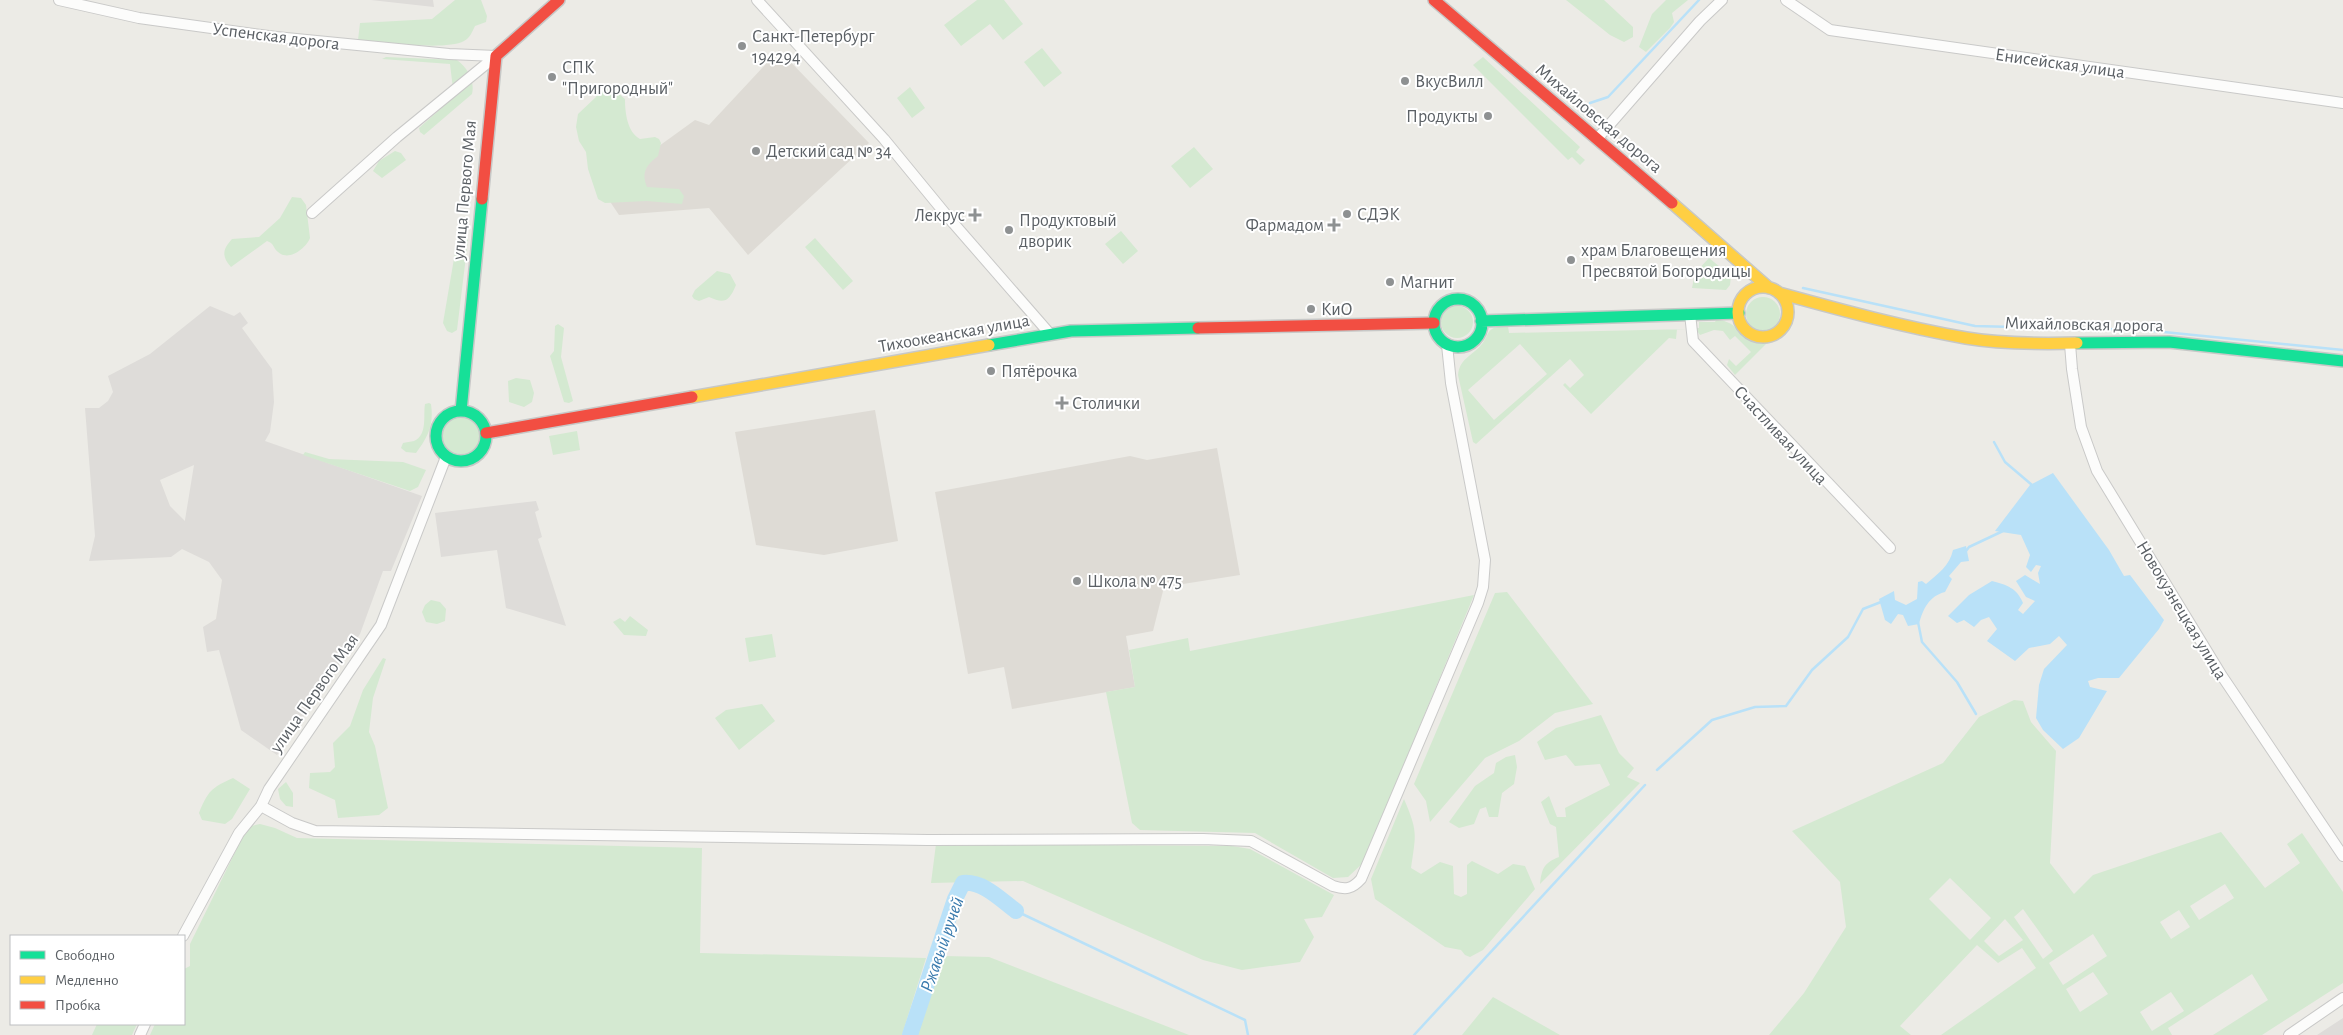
<svg xmlns="http://www.w3.org/2000/svg" width="2343" height="1035" font-family="'Alegreya Sans',sans-serif">
<style>
.industrial{fill:#dedcd9;fill-rule:evenodd}
.education{fill:#dedbd5}
.green{fill:#d4e9d1;fill-rule:evenodd}
.water{fill:#b9e1f8}
.lines{fill:none;stroke-linecap:round;stroke-linejoin:round}
.stream{stroke:#b9e1f8;stroke-width:2.5}
.river{stroke:#b9e1f8;stroke-width:16}
.street-casing{stroke:#c9c9c8;stroke-width:12}
.fast-casing{stroke:#c7c8c7;stroke-width:14}
.slow-casing{stroke:#c7c8c7;stroke-width:14}
.jam-casing{stroke:#c7c8c7;stroke-width:14}
.street{stroke:#fcfcfb;stroke-width:10}
.fast{stroke:#16e098;stroke-width:11}
.slow{stroke:#ffcf43;stroke-width:11}
.jam{stroke:#f24e42;stroke-width:11}
.poi-dot{fill:#8e9192;stroke:#fff;stroke-width:2}
.labels{text-anchor:middle;stroke-width:4;stroke-linejoin:round;paint-order:stroke}
.street-label{font-size:18px;fill:#5b6065;stroke:#fff}
.poi-label{font-size:18px;fill:#5b6065;stroke:#fff;text-anchor:start}
.water-label{font-size:19px;font-style:italic;fill:#397aad;stroke:#fff}
</style>
<rect width="100%" height="100%" fill="#ecebe6"/>
<path class="industrial" d="M371,0H433L434,7Z
M210,306L234,316L240,312L248,323L242,328L272,369L274,402L270,432L265,441L422,496L391,571H383L360,634L277,755L241,730L219,650L207,652L203,627L216,619L222,580L209,562L182,549L171,557L89,561L95,536L85,408H99L108,401L113,392L108,376L150,354ZM194,465L185,520V521L170,506L160,480Z
M536,501L539,510L535,512L542,537L538,539L566,626L506,608L497,550L441,557L435,513Z
M2343,1018V1035H2317Z"/>
<path class="education" d="M779,50L869,143L748,255L709,208L619,215L601,188L695,120L709,125Z
M875,410L898,541L824,555L756,545L735,432Z
M1217,448L1240,575L1164,587L1153,631L1126,636L1135,687L1012,709L1004,667L968,674L935,492L1130,456L1147,460Z"/>
<path class="green" d="M455,0H481L487,16L486,22L475,26C472,32 470,38 464,41C446,51 380,42 358,40L360,23L432,19Z
M977,0H1004L1023,24L1003,40L990,24L961,46L944,25Z
M1566,0H1604L1633,27V37L1624,42L1610,35Z
M1666,0H1688L1672,13L1674,22L1670,28L1646,52L1639,47L1652,14Z
M1042,48L1062,73L1044,87L1024,62Z
M386,57L457,60C468,68 475,81 472,94L424,135L420,132L419,128L454,97L450,64L382,59Z
M1483,57L1580,147L1576,152L1585,160L1580,165L1572,157L1568,160L1473,65Z
M607,84L625,99C625,112 627,132 640,139L655,137L659,139L661,143L658,156C646,165 641,173 647,187L679,189L684,196L682,204L647,201L605,203L598,199L588,169L586,152L579,141L576,127L578,114L596,97L600,86Z
M910,87L925,108L912,118L897,98Z
M1194,147L1213,169L1190,188L1171,166Z
M395,151L401,153L406,160L382,178L373,171L379,161Z
M292,197L301,198L306,205L310,238C306,248 289,262 278,252C273,248 274,243 267,241L231,267C221,256 223,249 232,239L259,237L280,218Z
M1121,231L1138,251L1123,264L1105,244Z
M463,234L467,236L468,240L457,330L452,333L447,331L443,323L457,241L458,237Z
M815,238L853,281L843,290L805,247Z
M1709,258L1731,276L1730,285L1726,290L1692,288L1695,273Z
M717,271L730,274L736,285C729,302 724,304 709,297L699,301L694,299L692,296L695,290Z
M1746 314a17 17 0 1 1 34 0a17 17 0 1 1-34 0Z
M1441 322a16 16 0 1 1 32 0a16 16 0 1 1-32 0Z
M1716,320C1738,319 1744,345 1767,343L1735,375L1727,365L1729,359L1736,366L1751,352L1735,336L1730,340L1723,331L1714,330L1700,335L1695,328H1699V322H1715Z
M558,324L564,328L561,357L573,401L569,403L564,402L550,356L554,351L555,326Z
M1508,326L1509,333L1689,329H1677L1676,339L1669,338L1591,414L1563,385L1565,383L1570,388L1584,375L1570,359L1476,444L1473,442L1458,375C1460,358 1471,357 1481,345C1486,340 1487,332 1492,329C1497,326 1503,327 1508,326ZM1520,344L1547,374L1494,420L1468,390Z
M516,378L530,380L534,393L532,402L524,407L509,402L508,381Z
M429,403L431,404C434,425 428,437 416,453L406,452L401,448L403,443C406,442 411,442 414,441C428,435 423,415 425,404Z
M441 436a20 20 0 1 1 40 0a20 20 0 1 1-40 0Z
M577,431L580,450L553,455L549,436Z
M305,452L329,459L403,462L426,470L418,487L410,491L303,455Z
M1507,592L1593,704L1555,713L1519,741L1485,758L1430,822L1426,801L1414,784L1495,593Z
M1474,595L1363,863L1348,877L1333,878L1255,833L1140,830L1132,823L1106,692L1135,687L1129,650L1188,638L1190,651Z
M431,600L440,602L446,609L445,621L437,624L426,622L422,612L425,605Z
M630,616L648,630L646,636L624,635L613,622L620,618L625,622Z
M772,634L776,657L749,662L745,638Z
M383,658L386,659L373,698L369,732L375,746L388,808L379,815L338,818L335,800L309,788L310,773L330,772L335,767L333,743L350,726L363,690Z
M2014,700L2023,701L2031,722L2056,751L2050,863L2074,894L2093,875L2221,832L2265,888L2300,863L2287,844L2302,833L2343,892V983L2262,1035H2213L2268,1000L2252,974L2168,1028L2172,1035H1941L2036,968L2022,948L1998,963L1977,945L1900,1026L1911,1035H1769L1804,993L1846,927L1840,882L1792,831L1943,763L1979,717ZM1950,878L1991,918L1970,940L1929,899ZM2225,884L2234,898L2199,920L2190,906ZM2023,909L2053,951L2043,959L2014,917ZM2179,910L2190,927L2171,939L2160,922ZM2005,919L2023,940L1999,956L1984,941ZM2093,934L2107,956L2063,985L2049,963ZM2093,972L2108,994L2080,1012L2066,989ZM2171,992L2184,1011L2152,1031L2140,1012Z
M762,704L775,721L739,750L715,718L726,710Z
M1601,715L1619,753L1634,768L1627,777L1640,783L1540,884C1542,868 1544,863 1559,857L1556,827L1550,824L1541,802L1549,796L1557,817H1566L1565,808L1610,785L1600,764L1575,766L1566,755L1545,760L1537,742L1556,728Z
M1515,755L1517,767L1514,784L1502,793L1498,817H1489L1486,807L1480,809L1474,824L1459,828L1449,822L1475,786L1494,773L1496,763L1506,757Z
M233,778L250,789L232,819L225,824L202,820L199,813C208,791 211,788 233,778Z
M286,782L293,793V807L286,806L280,799L278,789Z
M1404,799C1418,832 1416,833 1411,868L1421,874L1440,862L1453,866L1454,894L1461,897L1467,894V865L1472,861L1498,874L1513,864L1525,866L1535,889L1483,950L1470,957L1465,955L1461,950L1445,947L1375,899L1371,879Z
M260,824L275,828L297,838L702,848L700,953L926,958L902,1035H150L155,1024H184V969L190,966V944L244,834L251,826Z
M936,844L1232,846L1250,849L1334,895L1322,917L1304,919L1314,937L1300,962L1242,970L1203,960L1023,881L931,883Z
M944,956L989,957L1189,1035H917Z
M1493,997L1560,1035H1462Z
M97,1024H137L132,1035H92Z"/>
<path class="water" d="M2053,473L2109,550L2124,576L2130,575L2164,620L2159,629L2119,678H2098L2088,681L2090,687L2107,691L2079,738L2063,749L2043,730L2036,718L2039,685L2044,669L2067,645L2059,636L2050,644L2029,648L2015,661L1987,641L1997,629L1989,617L1981,620L1974,627L1964,620L1957,623L1948,616L1969,595L1992,581C2007,585 2017,588 2023,603L2018,610L2023,614L2035,601L2026,597L2016,581L2025,575L2040,584L2038,573L2041,566L2036,565L2031,572L2026,567L2030,555L2021,535L1995,531L2030,485Z
M1966,546L1969,561L1961,562L1949,576L1952,579L1945,592C1929,596 1923,609 1919,624L1908,626L1903,615L1898,614L1891,624L1885,620L1879,599L1894,591L1895,600L1906,605L1917,599L1918,582L1922,581L1926,584C1938,574 1950,565 1953,550Z"/>
<g class="lines">
<path class="stream" d="M1590,103L1608,97L1699,0
M1803,288L1975,326L2144,330L2343,350
M1994,442L2005,462L2032,485
M1966,551L1969,547L2003,531
M1918,622L1922,642L1957,682L1976,714
M1657,770L1712,720L1755,707L1786,706L1812,670L1848,637L1863,609L1881,602
M1016,911L1245,1020L1248,1035
M1414,1035L1645,785"/>
<path class="river" d="M910,1035L955,899L963,883C983,881 1000,899 1016,911"/>
<defs>
<path id="street" d="M59,0L139,18L276,37L449,54L496,56
M757,0L884,139L948,217L1050,334
M1786,0L1830,30L2343,103
M1597,139L1700,21L1722,0
M312,213L397,137L496,56
M1690,314L1693,341L1890,548
M2070,344L2072,369L2081,427L2097,471L2222,676L2343,856
M261,806L292,823L315,831L928,840L1203,839L1251,841L1333,886C1346,890 1352,889 1361,879L1478,603L1483,587L1485,560L1451,383L1447,345
M183,936L239,833L261,806L269,789L381,625L446,457
M140,1035L145,1024
M2289,1035L2343,998"/>
<path id="fast" d="M1434 323a24 24 0 1 1 48 0a24 24 0 1 1-48 0Z
M1481,321L1739,313
M2077,343L2169,342L2343,361
M989,345L1071,331L1198,328
M461,411L482,199
M436 436a25 25 0 1 1 50 0a25 25 0 1 1-50 0Z"/>
<path id="slow" d="M1672,203L1769,288
M1738 312a25 25 0 1 1 50 0a25 25 0 1 1-50 0Z
M1779,293C1841,310 1903,327 1966,338C2002,344 2040,344 2077,343
M692,397L989,345"/>
<path id="jam" d="M1434,0L1672,203
M482,199L496,56L559,0
M1198,328L1434,323
M486,433L692,397"/>
</defs>
<use href="#street" class="street-casing"/>
<use href="#fast" class="fast-casing"/>
<use href="#slow" class="slow-casing"/>
<use href="#jam" class="jam-casing"/>
<use href="#street" class="street"/>
<use href="#fast" class="fast"/>
<use href="#slow" class="slow"/>
<use href="#jam" class="jam"/>
</g>
<g class="poi-dot">
<circle cx="742" cy="46" r="5"/>
<circle cx="552" cy="77" r="5"/>
<circle cx="1405" cy="81" r="5"/>
<circle cx="1488" cy="116" r="5"/>
<circle cx="756" cy="151" r="5"/>
<circle cx="1347" cy="214" r="5"/>
<path d="M972.5 207.5h5v5h5v5h-5v5h-5v-5h-5v-5h5z"/>
<path d="M1331.5 217.5h5v5h5v5h-5v5h-5v-5h-5v-5h5z"/>
<circle cx="1009" cy="230" r="5"/>
<circle cx="1571" cy="260" r="5"/>
<circle cx="1390" cy="282" r="5"/>
<circle cx="1311" cy="309" r="5"/>
<circle cx="991" cy="371" r="5"/>
<path d="M1059.5 395.5h5v5h5v5h-5v5h-5v-5h-5v-5h5z"/>
<circle cx="1077" cy="581" r="5"/>
</g>
<g class="labels">
<g class="street-label">
<text transform="translate(276 36) rotate(7)" y="6">Успенская дорога</text>
<text transform="translate(2060 63) rotate(8)" y="6">Енисейская улица</text>
<text transform="translate(1599 118) rotate(40)" y="6">Михайловская дорога</text>
<text transform="translate(464 190) rotate(-85)" y="6">улица Первого Мая</text>
<text transform="translate(2084 324) rotate(1)" y="6">Михайловская дорога</text>
<text transform="translate(954 333) rotate(-10)" y="6">Тихоокеанская улица</text>
<text transform="translate(1781 435) rotate(47)" y="6">Счастливая улица</text>
<text transform="translate(2182 610) rotate(59)" y="6">Новокузнецкая улица</text>
<text transform="translate(314 693) rotate(-55)" y="6">улица Первого Мая</text>
</g>
<g class="poi-label">
<text x="752" y="42">Санкт-Петербург<tspan x="752" dy="21">194294</tspan></text>
<text x="562" y="73">СПК<tspan x="562" dy="21">"Пригородный"</tspan></text>
<text x="1415" y="87">ВкусВилл</text>
<text x="1478" y="122" text-anchor="end">Продукты</text>
<text x="766" y="157">Детский сад № 34</text>
<text x="1357" y="220">СДЭК</text>
<text x="965" y="221" text-anchor="end">Лекрус</text>
<text x="1019" y="226">Продуктовый<tspan x="1019" dy="21">дворик</tspan></text>
<text x="1324" y="231" text-anchor="end">Фармадом</text>
<text x="1581" y="256">храм Благовещения<tspan x="1581" dy="21">Пресвятой Богородицы</tspan></text>
<text x="1400" y="288">Магнит</text>
<text x="1321" y="315">КиО</text>
<text x="1001" y="377">Пятёрочка</text>
<text x="1072" y="409">Столички</text>
<text x="1087" y="587">Школа № 475</text>
</g>
<g class="water-label">
<text transform="translate(941 944) rotate(-71)" y="7">Ржавый ручей</text>
</g>
</g>
<rect x="10" y="935" width="175" height="90" fill="#ffffff" stroke="#bdbfc1"/>
<rect x="20" y="951" width="25" height="8" fill="#16e098" stroke="#bdbfc1"/>
<text x="55" y="960" font-size="15" fill="#5b6065">Свободно</text>
<rect x="20" y="976" width="25" height="8" fill="#ffcf43" stroke="#bdbfc1"/>
<text x="55" y="985" font-size="15" fill="#5b6065">Медленно</text>
<rect x="20" y="1001" width="25" height="8" fill="#f24e42" stroke="#bdbfc1"/>
<text x="55" y="1010" font-size="15" fill="#5b6065">Пробка</text>
</svg>
